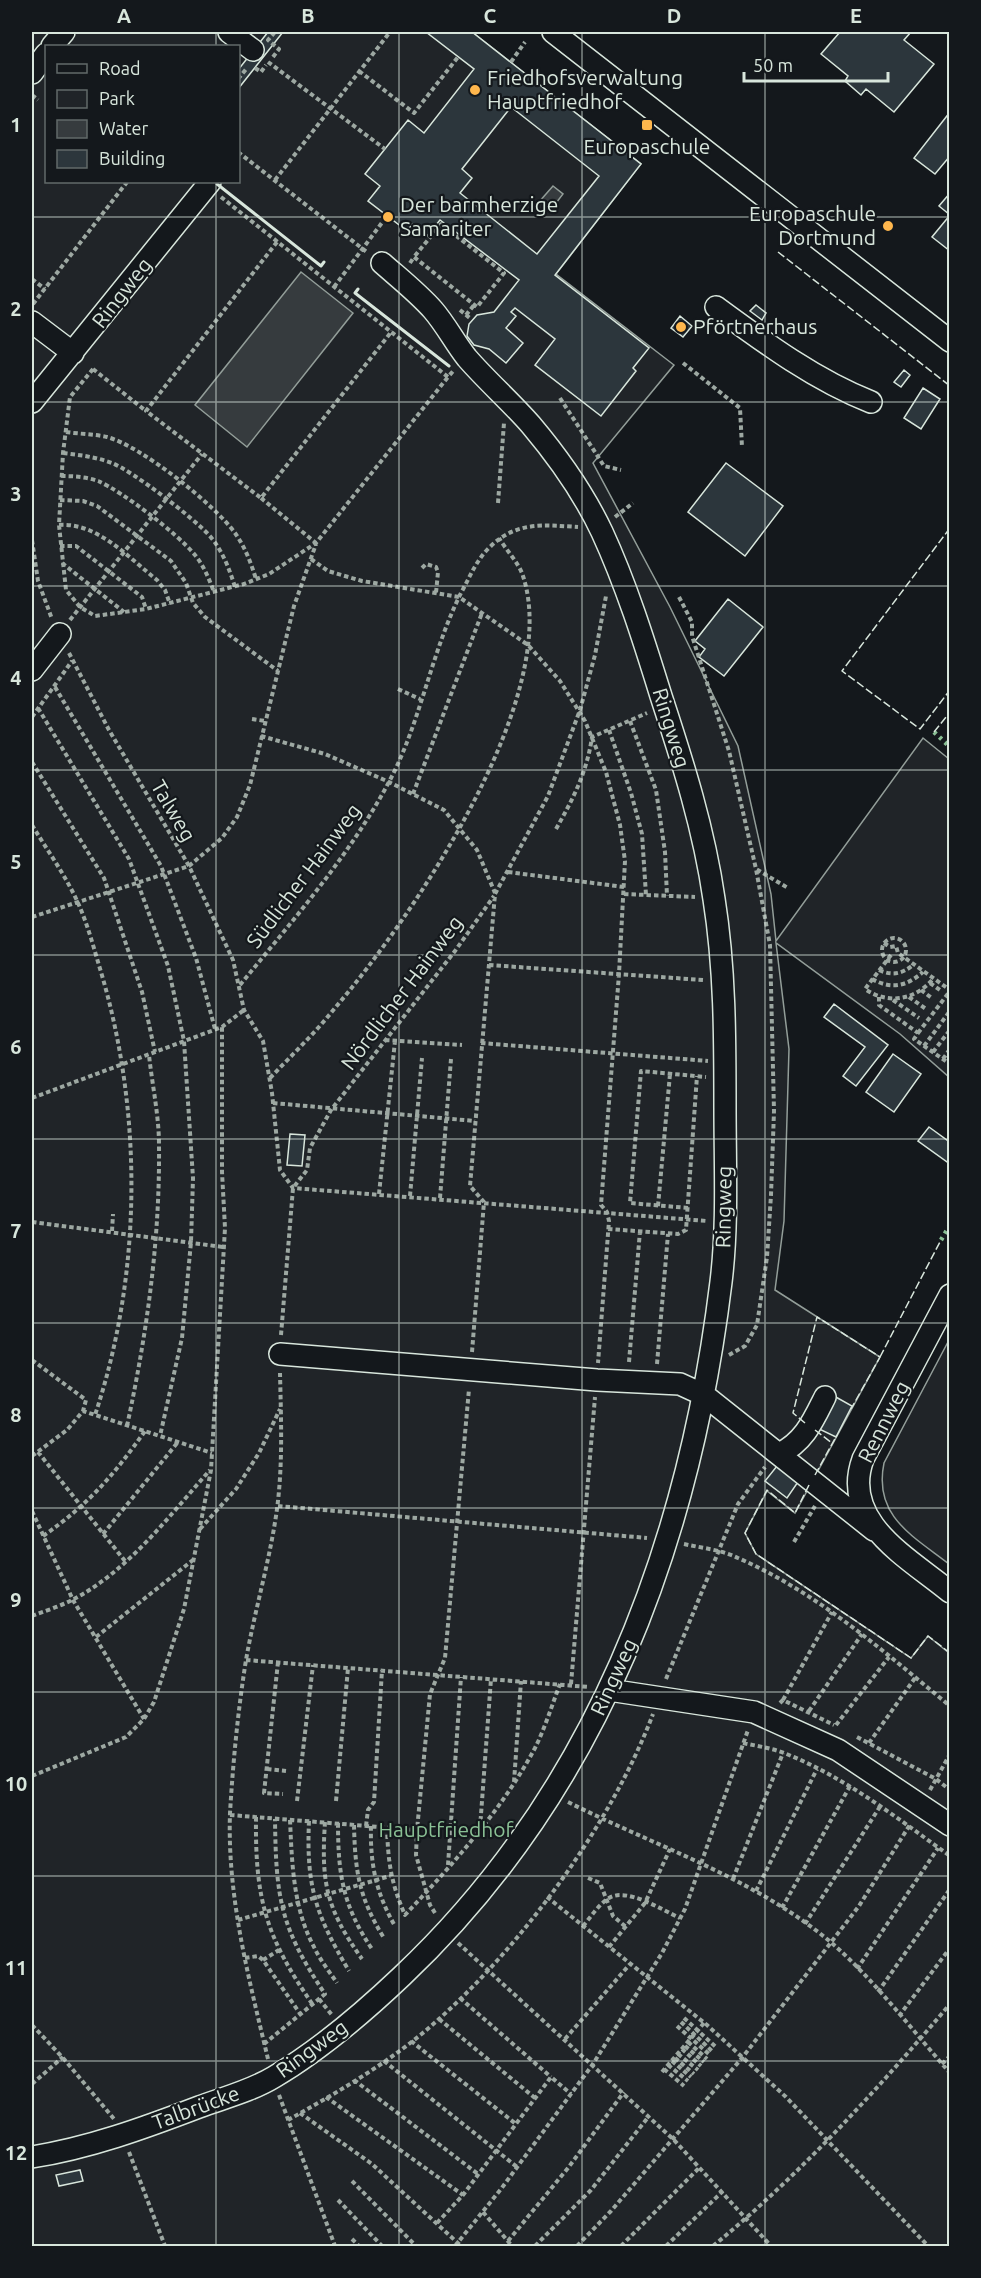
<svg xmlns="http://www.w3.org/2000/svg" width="981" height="2278" font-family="Ubuntu,sans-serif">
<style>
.green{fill:#202428;stroke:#939e99;stroke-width:1.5;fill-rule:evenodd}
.water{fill:#363b3e;stroke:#939e99;stroke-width:1.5}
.building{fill:#2c363c;stroke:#d8e6dc;stroke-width:1.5;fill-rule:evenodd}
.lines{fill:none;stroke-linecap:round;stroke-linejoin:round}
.minor-casing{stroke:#d8e6dc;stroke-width:24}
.path{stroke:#9da8a2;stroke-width:4;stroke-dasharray:4.5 3;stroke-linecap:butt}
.minor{stroke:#14181c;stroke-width:21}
.hedge{stroke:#8ac095;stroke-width:4.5;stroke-dasharray:3 4.5;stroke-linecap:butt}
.fence{stroke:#d8e6dc;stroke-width:1.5;stroke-dasharray:8 3;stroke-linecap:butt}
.wall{stroke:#d8e6dc;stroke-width:3}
.grid{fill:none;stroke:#d8e6dc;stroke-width:1.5;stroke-opacity:0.55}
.poi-dot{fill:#ffb74d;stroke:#14181c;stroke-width:2}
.labels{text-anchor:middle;stroke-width:4.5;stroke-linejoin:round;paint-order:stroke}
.poi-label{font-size:21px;fill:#d8e6dc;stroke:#14181c;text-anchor:start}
.street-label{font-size:21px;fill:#d8e6dc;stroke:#14181c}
.park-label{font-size:21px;fill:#8ac095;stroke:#14181c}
.neatline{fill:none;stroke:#d8e6dc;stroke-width:2}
.grid-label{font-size:20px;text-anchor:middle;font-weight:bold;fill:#d8e6dc}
</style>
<rect width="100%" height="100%" fill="#14181c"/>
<path class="green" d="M32,32H472L641,164L556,274L674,365L593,463L670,607L738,746L771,894L776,941L923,738L949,759V1077L900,1034L776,943L789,1049L784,1221L775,1290L880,1357L795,1513L767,1491L745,1533L756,1554L911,1658L928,1636L949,1653V2246H32ZM46,46H238V182H46Z
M949,1340V1564C913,1536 873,1516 884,1463Z"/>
<path class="water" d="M553,186L563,194L550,211L539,202Z
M301,272L353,313L247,447L195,405Z"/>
<path class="building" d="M268,32H283L238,89V70Z
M426,32H472L641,164L555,275L649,348L633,368L636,371L601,416L535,365L555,339L515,308L511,312L516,316L506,328L523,343L506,363L489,349L474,345L467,336L469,324L477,315L494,312L519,280L440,220L427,236L412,224L407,231L368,201L380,186L365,174L408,120L424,133L474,69ZM511,107L599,176L537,254L460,193L472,178L462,169Z
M840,32H911L904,40L934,64L894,112L866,89L861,95L845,81L848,76L821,54Z
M950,112V156L935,174L914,158Z
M950,193V215L939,206Z
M950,215V251L932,237Z
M756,305L766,313L762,320L750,311Z
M680,316L692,326L683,337L671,328Z
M904,370L910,375L901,387L894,382Z
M923,388L940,399L921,429L904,418Z
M726,463L783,506L745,556L688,512Z
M728,599L763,627L724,676L699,657L705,649L695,641Z
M834,1004L888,1045L856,1086L843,1076L865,1047L824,1017Z
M893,1054L921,1074L894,1112L866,1092Z
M929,1127L947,1140L950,1138V1164L918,1141Z
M290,1134L305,1135L302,1166L287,1165Z
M834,1396L852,1406L836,1437L817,1428Z
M777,1466L798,1482L787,1498L765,1481Z
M80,2170L83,2181L59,2186L56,2175Z"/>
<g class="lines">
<defs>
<path id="minor" d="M229,32L253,50
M553,32L950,341
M52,46L64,32
M32,73L46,54
M716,307C765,343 815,380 871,402
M32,322L73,353
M32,402L210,182
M32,670L60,634
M950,1295L863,1459C840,1522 909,1558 950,1592
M280,1354L597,1380L680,1384L704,1395L874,1530
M779,1454C804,1442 813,1421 825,1397
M609,1690L754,1712L838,1750L950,1825
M32,2157C89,2148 144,2128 199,2107C223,2098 251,2091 274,2077C320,2050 363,2013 402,1976C597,1792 689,1544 721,1282C728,1225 725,1166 725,1108C725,1038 725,968 714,899C704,829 683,763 661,696C644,641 626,584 602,532C584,494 558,457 531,425C511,402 487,381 467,358C455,343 446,325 433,310C418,293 399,278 382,263"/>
</defs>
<use href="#minor" class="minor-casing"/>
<path class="path" d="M273,57L279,49L268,40L275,32
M268,62L385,149
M511,62L525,42
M255,68L261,72L266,65
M359,71L414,113L458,57
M238,79L247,68
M32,95L38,100
M238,152L368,253
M275,180L390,32
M221,197L448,377L454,370
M277,242L146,411L261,498L392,331
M410,263L414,257L477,307L504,273L441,224L414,257
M32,279L45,289
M334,287L387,216
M33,304L127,182
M460,310L471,319
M466,315L474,305
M683,363L740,408L742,447
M93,369L70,397L63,453L59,525L66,590L80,607L95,616L146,609L244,584L269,574L316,543L448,377
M93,369L146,411
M560,398L604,466L621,470
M66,432C79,434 94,434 107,437C141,446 214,504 235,533C245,547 251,563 256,579
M63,453C80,455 96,457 112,463C134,472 192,517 208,534C222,549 229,568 235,587
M61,476C74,476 87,477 98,481C123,492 178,534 195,555C204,566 209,579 214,592
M261,498L316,543
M60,500L83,501L97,506L171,561L186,583L193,603L205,617L278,671
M498,503L504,423
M615,517L633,503
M59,525C97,522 129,558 157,580L165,590L170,604
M32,540L38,581L52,619
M60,546H76L142,597L146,609
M311,559L328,571L362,581L459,597L528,645L560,681L585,721L606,772L620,825L625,861L619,974L601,1205L607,1212L609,1221L598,1363
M62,563L124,612
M422,568L426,564L436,567L438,572L436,593
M679,597L692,622V636L729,751L756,869L788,888
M70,620L202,454
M69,653L109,730L189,866L233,960L244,1010L263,1041L272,1093L280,1170L293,1188L707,1221
M55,687L161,866L196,958L215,1029
M398,689L420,699
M38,708L129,859L168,966L184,1041L193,1178L191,1242L182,1338L160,1436
M32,717L72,661
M252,719L265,721
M630,721L656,790L665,852L667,896
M609,730L631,793L642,834L646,895
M261,736L325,754L389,782L444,810L477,850L495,893
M32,762L104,878L142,992L155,1052
M413,794L482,613
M32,825C47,850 66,876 78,903C88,925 94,949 101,972C143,1114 142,1274 95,1415
M556,829C573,799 587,772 592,737L647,713
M508,872L624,887
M624,894L695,897
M32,917L189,866L222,838L237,817L250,785L294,606L316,544
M882 950a12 12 0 1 1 24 0a12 12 0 1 1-24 0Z
M884,943L890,947L896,946L898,953L950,990
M891,955L865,989C888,1005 915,1000 933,979
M489,965L703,980
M879,970C892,976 902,974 913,965
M872,979C892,990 907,986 923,972
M930,983L940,990
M240,985C293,920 351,854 390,780C421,721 431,653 461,593C470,577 476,560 490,547C516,521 544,525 578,527
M921,990L933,999
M879,997V1005L918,1033L914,1039L950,1064
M909,997L926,1009
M893,1000L919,1018
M918,1033L950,991
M385,1040L462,1045
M481,1043L708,1061
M924,1046L950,1011
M933,1052L950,1030
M943,1059L950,1049
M270,1078C292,1055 315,1033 335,1008C411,919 563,697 523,576C519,563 506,550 499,538
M32,1098L222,1027L244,1010
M273,1103L475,1121
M379,1194L395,1041
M410,1196L422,1058
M440,1198L451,1059
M658,1206L670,1074
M688,1208L630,1203L641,1071L706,1077
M32,1222L223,1247
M608,1229L678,1234L686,1230L697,1076
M112,1231L113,1214
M281,1335L293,1188L307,1170L310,1148L331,1110L455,951L494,896
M472,1352L484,1202L470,1186L495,894L548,796L580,710L595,655L606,596
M729,1355L745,1346L757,1325L767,1257L771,1195L774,1111L770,945L756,869
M32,1360L86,1400L83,1411
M629,1362L640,1231
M657,1364L668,1234
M127,1426C147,1333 160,1240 159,1145C159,1115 152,1084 149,1055
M38,1452L125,1561
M32,1456L67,1430L83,1411L212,1453
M278,1506L647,1538
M32,1511L73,1600L144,1719
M200,1529L236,1489L259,1453L280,1409
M103,1534L178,1442
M43,1536C89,1504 113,1476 145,1431
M794,1542L815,1506
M684,1544C702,1548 722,1550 738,1558C818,1593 883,1651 950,1706
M32,1616C45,1611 61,1606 74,1599C129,1570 170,1515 210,1470
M96,1637L193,1560
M246,1660L589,1687
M278,1662L264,1793L283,1794
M666,1679L738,1504L765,1467
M571,1684L595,1397
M783,1700L832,1612
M780,1703L783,1700L834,1725
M809,1711L862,1634
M836,1725L889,1657
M857,1737L936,1779L950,1790
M743,1743C757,1746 771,1748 784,1753C845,1777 897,1818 950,1856
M869,1743L915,1678
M267,1769L286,1771
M32,1776L126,1737L144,1719L154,1702L184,1609L211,1470L225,1228L222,1172V1027
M514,1782L521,1681
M930,1790L950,1754
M297,1801L313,1665
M336,1801L348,1668
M568,1802C657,1847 755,1878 833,1944C875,1981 913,2031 950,2073
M230,1815L417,1830
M256,1817C255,1900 266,1937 313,2005
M290,1820C292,1863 293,1908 314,1947C320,1960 329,1971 337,1983
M309,1821C306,1887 316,1915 349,1971
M325,1822C321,1883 326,1908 362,1959
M338,1823C338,1875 343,1906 372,1949
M354,1825C355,1871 359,1898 384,1938
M366,1826L368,1810L374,1802L382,1670
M371,1826C370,1864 376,1893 395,1926
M387,1827C388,1862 391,1883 405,1915C453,1864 502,1810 535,1748C545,1728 552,1705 560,1684
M480,1828L491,1679
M448,1865L461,1677
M588,1878L600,1883L613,1916L626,1927
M733,1879L783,1753
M756,1891L817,1769
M547,1897L707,2025L786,2097L928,2246
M782,1908L850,1786
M435,1913L430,1905L416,1855L417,1830L430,1694L445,1658L469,1389
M238,1920L390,1876
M805,1924L881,1805
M583,1926C591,1917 599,1904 609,1898C627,1887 662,1910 680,1918
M458,1943L674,2140L771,2246
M609,1947L645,1903L670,1849
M245,1958L258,1956L263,1960L301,2015
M263,1960L279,1950
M857,1969L938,1848
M878,1992L950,1889
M460,1998L551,2077
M319,1999L332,2015
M899,2016L950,1948
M684,2018L717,2048
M439,2019L535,2098
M681,2022L713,2052
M32,2025L64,2059L114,2119
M677,2026L710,2055
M565,2039L630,1964
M411,2041L516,2124
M688,2042L707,2059
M264,2044L325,1994C280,1927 276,1898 275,1819
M685,2046L704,2062
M682,2049L701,2066
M678,2054L698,2070
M675,2058L694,2074
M268,2059C249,1979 227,1897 230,1813C233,1762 238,1710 246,1660C255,1609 270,1560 277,1509C283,1464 281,1418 280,1373
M384,2061L517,2167
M672,2061L691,2077
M942,2064L950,2056
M668,2065L688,2081
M664,2069L684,2086
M662,2072L704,2023
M354,2080L478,2174
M32,2084L63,2057
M279,2095L335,2246
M326,2097L463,2195
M300,2113L372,2164L461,2246
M288,2120C340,2091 395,2059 439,2019C525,1942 612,1822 653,1714
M129,2152L165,2246
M352,2181L416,2246
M338,2200L382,2246
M483,2212L512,2246
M437,2223L463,2195L551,2077L571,2094
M352,2239L359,2246
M508,2241L568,2168L624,2092
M455,2246L501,2189L593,2064L662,1953L685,1909L748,1730
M535,2246L591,2190L649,2116
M577,2246L611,2211L742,2058L859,1906L911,1823
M621,2246L700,2167
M666,2246L723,2191
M713,2246C800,2175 877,2090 950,2004"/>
<use href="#minor" class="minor"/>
<path class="hedge" d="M934,732L950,747
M941,1240L950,1225"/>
<path class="fence" d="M778,252L950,386
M950,528L842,671L920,729L950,690
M934,732L950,712
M880,1357L941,1240
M805,1423L793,1413L817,1317L880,1357L851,1409
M815,1430L832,1443
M815,1475L837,1435
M809,1485L795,1513L767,1490L745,1533L756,1554L911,1658L928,1636L950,1653"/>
<path class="wall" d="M217,184L321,266L324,262
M358,289L355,293L449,366"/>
</g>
<path class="grid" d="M216,32V46M399,32V2246M582,32V2246M765,32V2246M216,182V2246M32,217H950M32,402H950M32,586H950M32,770H950M32,955H950M32,1139H950M32,1323H950M32,1508H950M32,1692H950M32,1876H950M32,2061H950"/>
<g class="poi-dot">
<circle cx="475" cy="90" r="6"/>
<rect x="641" y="119" width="12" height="12" rx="3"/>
<circle cx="388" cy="217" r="6"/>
<circle cx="888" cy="226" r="6"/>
<circle cx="681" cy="327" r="6"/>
</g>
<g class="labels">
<g class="poi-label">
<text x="487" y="85">Friedhofsverwaltung<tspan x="487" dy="24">Hauptfriedhof</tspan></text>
<text x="647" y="154" text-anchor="middle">Europaschule</text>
<text x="400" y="212">Der barmherzige<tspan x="400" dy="24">Samariter</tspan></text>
<text x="876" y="221" text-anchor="end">Europaschule<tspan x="876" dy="24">Dortmund</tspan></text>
<text x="693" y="334">Pförtnerhaus</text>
</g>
<g class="street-label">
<text transform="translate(122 293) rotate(-52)" y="7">Ringweg</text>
<text transform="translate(671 728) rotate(73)" y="7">Ringweg</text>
<text transform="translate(173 811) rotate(60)" y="7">Talweg</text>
<text transform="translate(304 876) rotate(-53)" y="7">Südlicher Hainweg</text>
<text transform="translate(402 993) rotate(-53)" y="7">Nördlicher Hainweg</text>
<text transform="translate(724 1207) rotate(-89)" y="7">Ringweg</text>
<text transform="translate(884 1422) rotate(-63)" y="7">Rennweg</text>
<text transform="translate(614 1677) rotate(-65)" y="7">Ringweg</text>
<text transform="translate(312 2049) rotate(-36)" y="7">Ringweg</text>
<text transform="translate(196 2108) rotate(-20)" y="7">Talbrücke</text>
</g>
<g class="park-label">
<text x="446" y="1837">Hauptfriedhof</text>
</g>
</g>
<rect width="981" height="2278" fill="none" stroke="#14181c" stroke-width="66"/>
<rect x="45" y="45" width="195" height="138" fill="#14181c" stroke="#626a69" stroke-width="1.5"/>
<rect x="57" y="64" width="30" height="9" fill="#14181c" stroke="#626a69" stroke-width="1.5"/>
<text x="99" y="75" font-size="18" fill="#d8e6dc">Road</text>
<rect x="57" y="90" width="30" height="18" fill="#202428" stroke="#626a69" stroke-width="1.5"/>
<text x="99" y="105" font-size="18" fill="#d8e6dc">Park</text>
<rect x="57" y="120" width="30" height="18" fill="#363b3e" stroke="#626a69" stroke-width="1.5"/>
<text x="99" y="135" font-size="18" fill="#d8e6dc">Water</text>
<rect x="57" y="150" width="30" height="18" fill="#2c363c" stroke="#626a69" stroke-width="1.5"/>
<text x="99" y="165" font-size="18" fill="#d8e6dc">Building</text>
<path d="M744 72v9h144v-9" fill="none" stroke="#d8e6dc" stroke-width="3"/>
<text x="753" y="72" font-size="18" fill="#d8e6dc" stroke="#14181c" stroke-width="4.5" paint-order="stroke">50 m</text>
<rect x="33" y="33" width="915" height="2212" class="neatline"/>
<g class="grid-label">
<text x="124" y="23">A</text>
<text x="308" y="23">B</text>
<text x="490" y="23">C</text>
<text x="674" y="23">D</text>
<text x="856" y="23">E</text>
<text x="16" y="132">1</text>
<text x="16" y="316">2</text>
<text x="16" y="501">3</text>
<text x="16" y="685">4</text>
<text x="16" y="869">5</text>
<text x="16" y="1054">6</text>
<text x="16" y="1238">7</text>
<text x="16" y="1422">8</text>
<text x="16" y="1607">9</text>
<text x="16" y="1791">10</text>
<text x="16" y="1975">11</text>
<text x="16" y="2160">12</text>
</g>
</svg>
